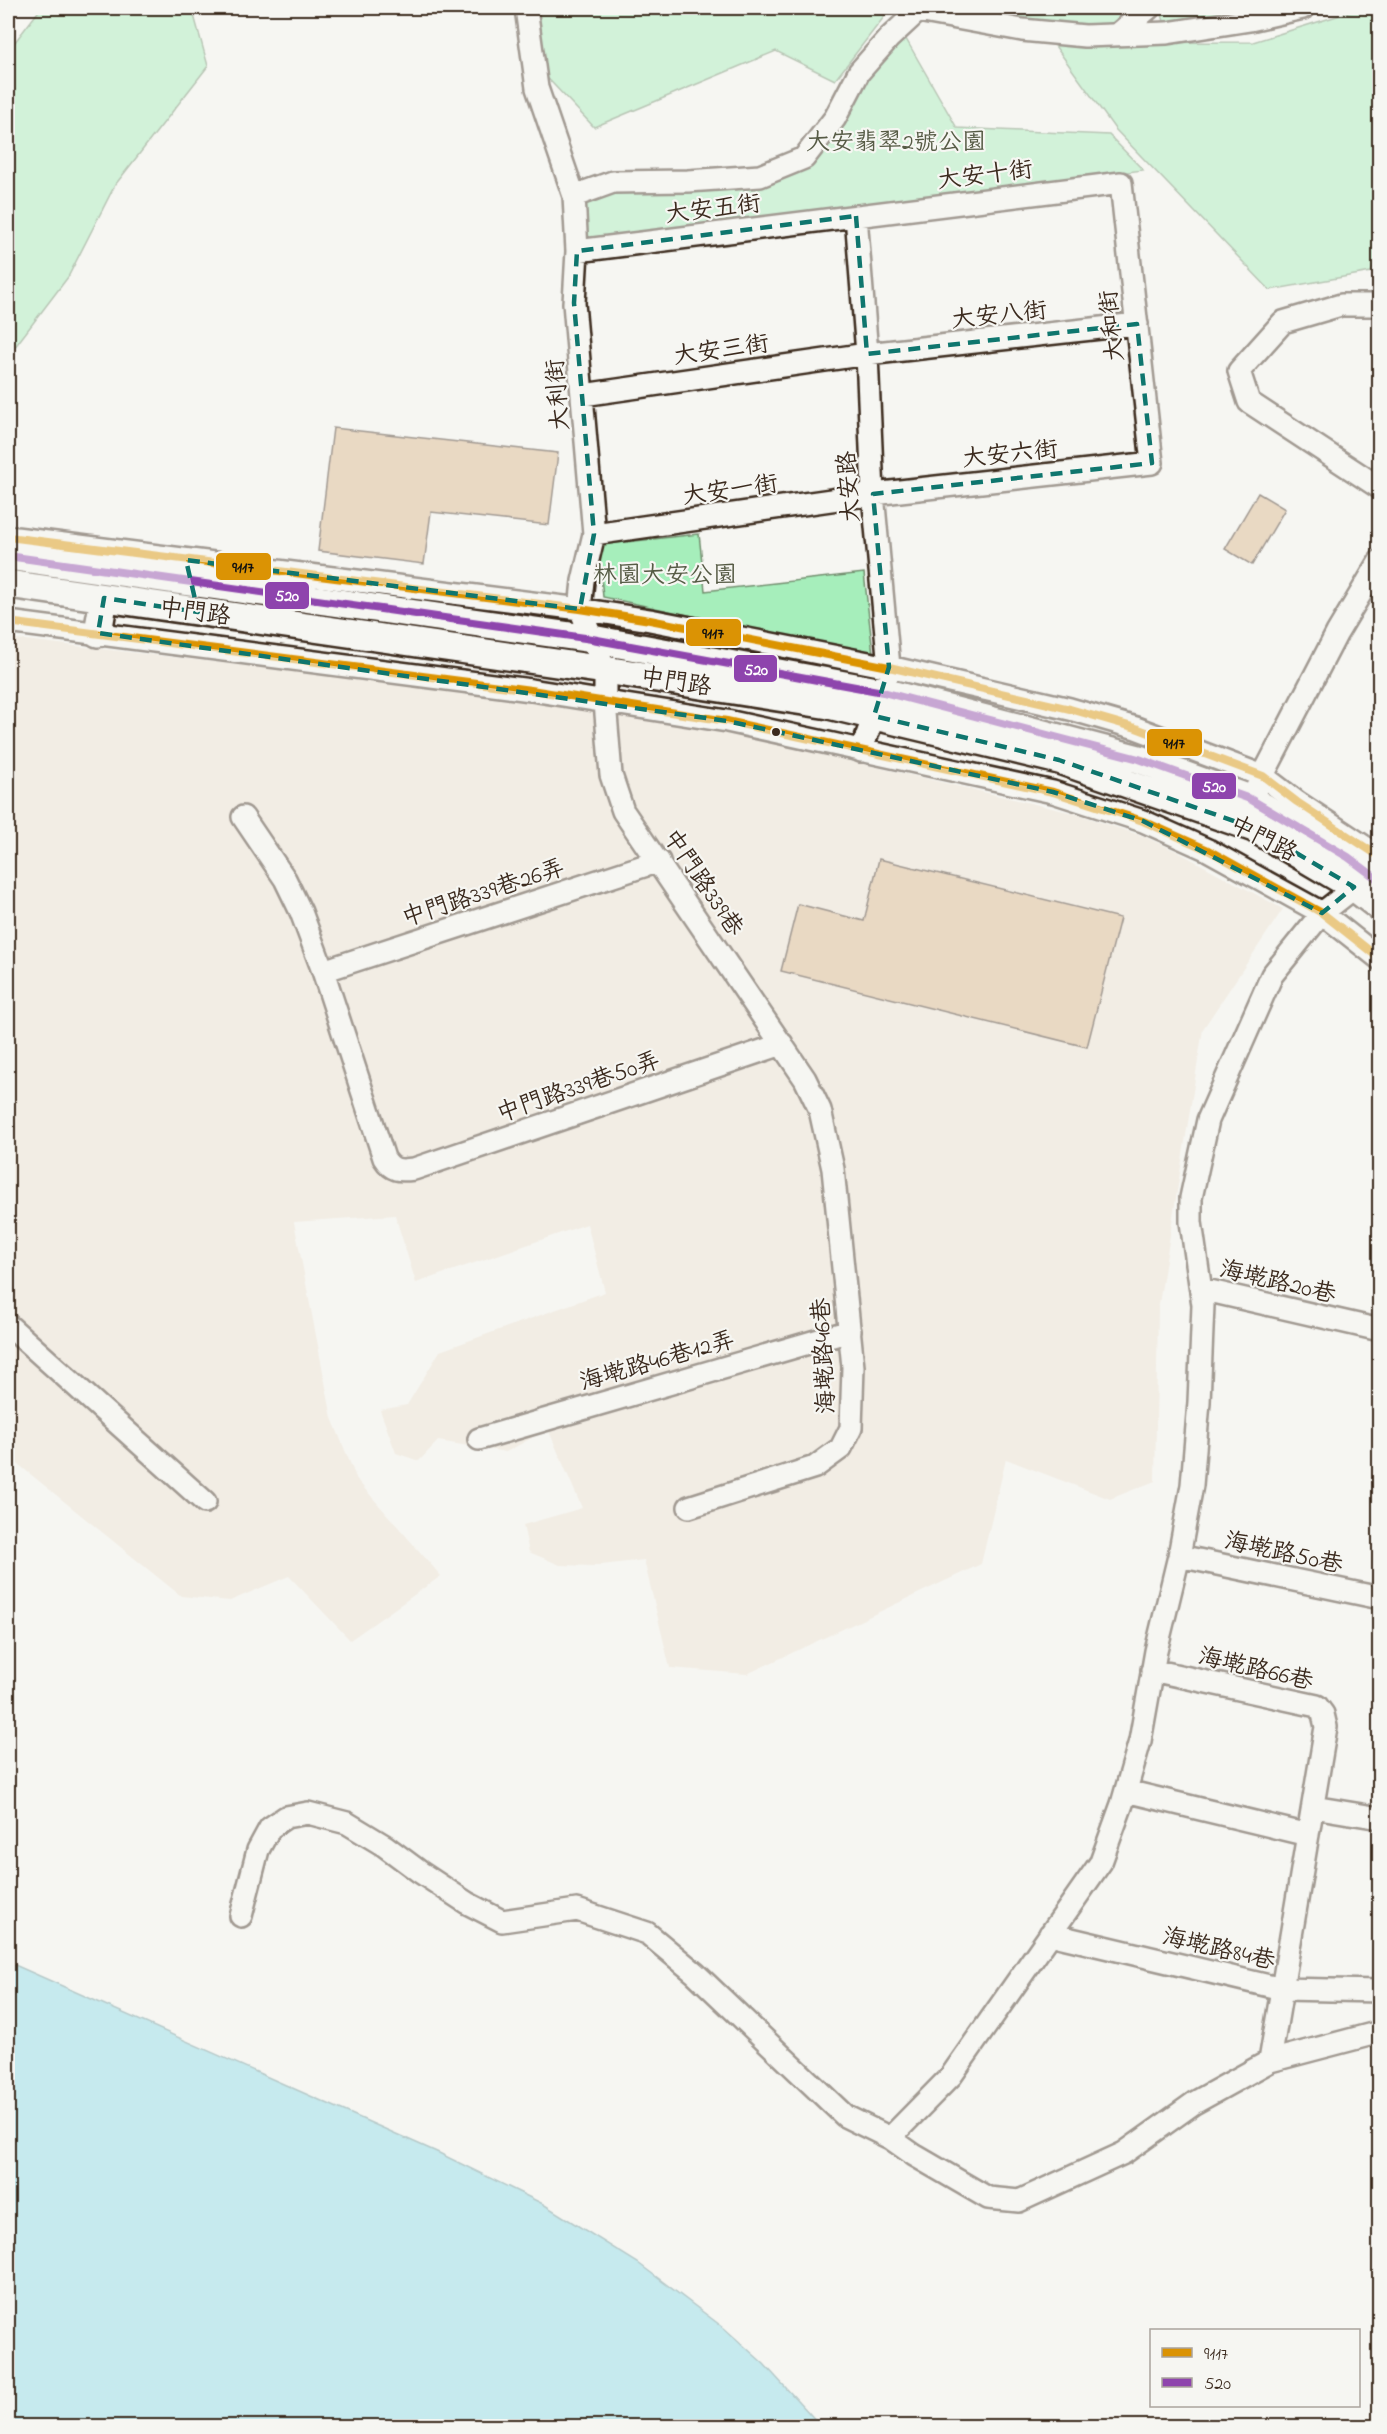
<svg xmlns="http://www.w3.org/2000/svg" width="1387" height="2434" font-family="'Indie Flower','LXGW WenKai TC',sans-serif">
<style>
.built{fill:#ede2d3}
.green{fill:#a6eebb;stroke:#708c6c;stroke-width:1.5}
.water{fill:#8cdbe8;stroke:#6c9497;stroke-width:1.5}
.building{fill:#d9b58b;stroke:#3b2a1e;stroke-width:1.5}
.lines{fill:none;stroke-linecap:round;stroke-linejoin:round}
.minor-casing{stroke:#3b2a1e;stroke-width:26}
.major-casing{stroke:#3b2a1e;stroke-width:32}
.minor{stroke:#f6f6f2;stroke-width:21}
.major{stroke:#f6f6f2;stroke-width:27}
.bus-1-casing{stroke:#f6f6f2;stroke-width:12}
.bus-2-casing{stroke:#f6f6f2;stroke-width:12}
.bus-1{stroke:#db9304;stroke-width:8}
.bus-2{stroke:#8e44ad;stroke-width:8}
.marked{fill:none;stroke:#0f766e;stroke-width:4.5;stroke-dasharray:12 8;stroke-linejoin:round}
.bus-dot{fill:#3b2a1e;stroke:#f6f6f2;stroke-width:2}
.labels{text-anchor:middle;stroke-width:4.5;stroke-linejoin:round;paint-order:stroke}
.park-label{font-size:24px;fill:#565b45;stroke:#f6f6f2}
.street-label{font-size:24px;fill:#3b2a1e;stroke:#f6f6f2}
.line-badge{stroke:#f6f6f2;stroke-width:2}
.badge-label{font-size:16px;text-anchor:middle;font-weight:bold;fill:#fff}
.pale-badge-label{font-size:16px;text-anchor:middle;font-weight:bold;fill:#111}
</style>
<rect width="100%" height="100%" fill="#f6f6f2"/>
<filter id="ink" filterUnits="userSpaceOnUse"><feTurbulence type="fractalNoise" baseFrequency=".0167" numOctaves="2"/><feDisplacementMap in="SourceGraphic" scale="12" xChannelSelector="R" yChannelSelector="G"/><feConvolveMatrix kernelMatrix="1 2 1 2 8 2 1 2 1" color-interpolation-filters="sRGB"/></filter>
<g filter="url(#ink)">
<path class="built" d="M8,638L636,711L1077,814L1145,837L1178,852L1283,909L1203,1029L1158,1310L1155,1481L1110,1499L1006,1459L981,1564L747,1674L670,1668L644,1560L593,1566L560,1565L529,1552L523,1525L582,1508L548,1429L506,1452L438,1441L419,1461L396,1453L380,1410L407,1405L440,1351L605,1292L587,1224L416,1283L395,1215L294,1222L332,1418L357,1480L441,1576L350,1640L289,1576L230,1601L181,1596L8,1456Z"/>
<path class="green" d="M41,8H192L208,66L115,185L68,277L8,356V51Z
M532,8H891L835,80L776,51L594,127L536,66Z
M965,8H1135L1128,32L1014,17Z
M1160,8H1255L1213,20L1166,28Z
M1363,8H1379L1380,250L1371,272L1270,290L1115,129L1053,43L1253,42Z
M902,32L957,128L1109,135L1143,170L585,242L581,199L615,185L807,162Z
M699,534L705,591L864,573L873,654L603,597L598,545Z"/>
<path class="water" d="M8,1962L439,2153L543,2204L638,2263L724,2328L764,2364L821,2426H8Z"/>
<path class="building" d="M333,428L558,453L549,525L431,512L424,564L318,551Z
M1258,493L1285,509L1252,565L1225,549Z
M879,859L1120,918L1087,1047L781,971L798,904L864,921Z"/>
<g class="lines">
<defs>
<path id="minor" d="M526,8L537,88L574,196L577,251L574,303L594,534L583,581L580,609L605,670V702L611,775L623,811L805,1079L820,1110L833,1169L853,1367L851,1428L841,1448L815,1467L689,1507
M1118,34L1149,8
M574,196L613,182L688,181L760,176L804,158L835,118L859,72L889,38L918,11L1022,30L1085,36L1167,33L1250,20L1303,8
M856,216L867,354L873,494L889,667L883,692L861,751
M577,251L1121,183L1152,463L873,494L594,534
M1380,305H1341L1283,322L1239,371L1249,402L1380,488
M583,395L867,354L1137,324
M8,537L580,609L650,620L889,667L1070,709L1136,728L1263,776L1297,802L1380,857
M8,622L531,690L727,721L1053,792L1143,821L1208,850L1322,913L1380,959
M1257,787L1337,633L1380,561
M243,817L285,879L301,912L323,971L384,1158C392,1171 399,1171 414,1169L782,1044
M323,971L659,861
M1201,1289L1380,1330
M8,1325L205,1502
M479,1439L850,1331
M1179,1556L1380,1598
M1152,1670L1317,1706L1323,1714L1326,1727L1270,2061
M1126,1791L1308,1835
M1313,1807L1380,1818
M241,1916L258,1850L270,1828L286,1817L308,1813L347,1823L385,1846L420,1872L467,1903L502,1921L577,1910L647,1933L695,1973L845,2116L890,2138L914,2155L988,2198L1019,2201L1124,2153L1194,2103L1270,2061L1380,2032
M1050,1934L1282,1989L1380,1991
M890,2138L951,2076L1101,1862L1122,1804L1140,1741L1156,1651L1179,1556L1192,1485L1199,1402L1203,1305L1191,1222V1198L1208,1120L1272,975L1322,913L1364,880"/>
<path id="major" d="M8,556L592,639L883,692L1139,759L1250,799L1348,857L1380,881
M8,584L605,670L829,705L1059,760L1254,828L1354,887L1380,907
M98,633L104,598"/>
</defs>
<use href="#minor" class="minor-casing"/>
<use href="#major" class="major-casing"/>
<use href="#minor" class="minor"/>
<use href="#major" class="major"/>
<defs>
<path id="bus-1" d="M8,537L580,609L650,620L889,667L1070,709L1136,728L1263,776L1297,802L1380,857
M8,622L531,690L727,721L1053,792L1143,821L1208,850L1322,913L1380,959"/>
<path id="bus-2" d="M8,556L592,639L883,692L1139,759L1250,799L1348,857L1380,881"/>
</defs>
<use href="#bus-1" class="bus-1-casing"/>
<use href="#bus-2" class="bus-2-casing"/>
<use href="#bus-1" class="bus-1"/>
<use href="#bus-2" class="bus-2"/>
</g>
</g>
<path d="M0 0H1387V2434H0ZM856,216L867,354L1137,324L1152,463L873,494L889,667L874,716L1059,760L1254,828L1354,887L1322,913L1143,821L1053,792L727,721L98,633L104,598L198,612L186,560L580,609L594,534L574,303L577,251Z" fill="#f6f6f2" fill-opacity=".55" fill-rule="evenodd"/>
<path class="marked" d="M856,216L867,354L1137,324L1152,463L873,494L889,667L874,716L1059,760L1254,828L1354,887L1322,913L1143,821L1053,792L727,721L98,633L104,598L198,612L186,560L580,609L594,534L574,303L577,251Z"/>
<circle class="bus-dot" cx="776" cy="732" r="5"/>
<g class="labels">
<g class="park-label">
<text x="896" y="149">大安翡翠2號公園</text>
<text x="665" y="582">林園大安公園</text>
</g>
<g class="street-label">
<text transform="translate(985 174) rotate(-7)" y="8">大安十街</text>
<text transform="translate(713 208) rotate(-7)" y="8">大安五街</text>
<text transform="translate(999 314) rotate(-6)" y="8">大安八街</text>
<text transform="translate(1111 326) rotate(-96)" y="8">大和街</text>
<text transform="translate(721 349) rotate(-8)" y="8">大安三街</text>
<text transform="translate(557 395) rotate(-95)" y="8">大利街</text>
<text transform="translate(1010 453) rotate(-6)" y="8">大安六街</text>
<text transform="translate(848 487) rotate(-94)" y="8">大安路</text>
<text transform="translate(730 489) rotate(-8)" y="8">大安一街</text>
<text transform="translate(195 611) rotate(8)" y="8">中門路</text>
<text transform="translate(676 681) rotate(9)" y="8">中門路</text>
<text transform="translate(1264 838) rotate(27)" y="8">中門路</text>
<text transform="translate(704 882) rotate(56)" y="8">中門路339巷</text>
<text transform="translate(483 892) rotate(-18)" y="8">中門路339巷26弄</text>
<text transform="translate(578 1086) rotate(-19)" y="8">中門路339巷50弄</text>
<text transform="translate(1278 1281) rotate(13)" y="8">海墘路20巷</text>
<text transform="translate(823 1356) rotate(-93)" y="8">海墘路46巷</text>
<text transform="translate(657 1360) rotate(-16)" y="8">海墘路46巷12弄</text>
<text transform="translate(1284 1552) rotate(12)" y="8">海墘路50巷</text>
<text transform="translate(1256 1668) rotate(13)" y="8">海墘路66巷</text>
<text transform="translate(1219 1948) rotate(13)" y="8">海墘路84巷</text>
</g>
</g>
<g class="line-badge">
<rect x="215" y="552" width="57" height="29" rx="6" fill="#db9304"/>
<rect x="264" y="581" width="46" height="29" rx="6" fill="#8e44ad"/>
<rect x="685" y="618" width="57" height="29" rx="6" fill="#db9304"/>
<rect x="733" y="654" width="45" height="29" rx="6" fill="#8e44ad"/>
<rect x="1146" y="728" width="57" height="29" rx="6" fill="#db9304"/>
<rect x="1191" y="772" width="46" height="28" rx="6" fill="#8e44ad"/>
</g>
<g class="badge-label">
<text x="287" y="601">520</text>
<text x="756" y="675">520</text>
<text x="1214" y="792">520</text>
</g>
<g class="pale-badge-label">
<text x="243" y="572">9117</text>
<text x="713" y="638">9117</text>
<text x="1174" y="748">9117</text>
</g>
<rect width="1387" height="2434" fill="none" stroke="#f6f6f2" stroke-width="30"/>
<rect x="15" y="15" width="1357" height="2404" fill="none" stroke="#3b2a1e" stroke-width="2" filter="url(#ink)"/>
<rect x="1150" y="2329" width="210" height="78" fill="#f6f6f2" stroke="#aba49d" stroke-width="1.5"/>
<rect x="1162" y="2348" width="30" height="9" fill="#db9304" stroke="#aba49d" stroke-width="1.5"/>
<text x="1204" y="2359" font-size="18" fill="#3b2a1e">9117</text>
<rect x="1162" y="2378" width="30" height="9" fill="#8e44ad" stroke="#aba49d" stroke-width="1.5"/>
<text x="1204" y="2389" font-size="18" fill="#3b2a1e">520</text>
</svg>
